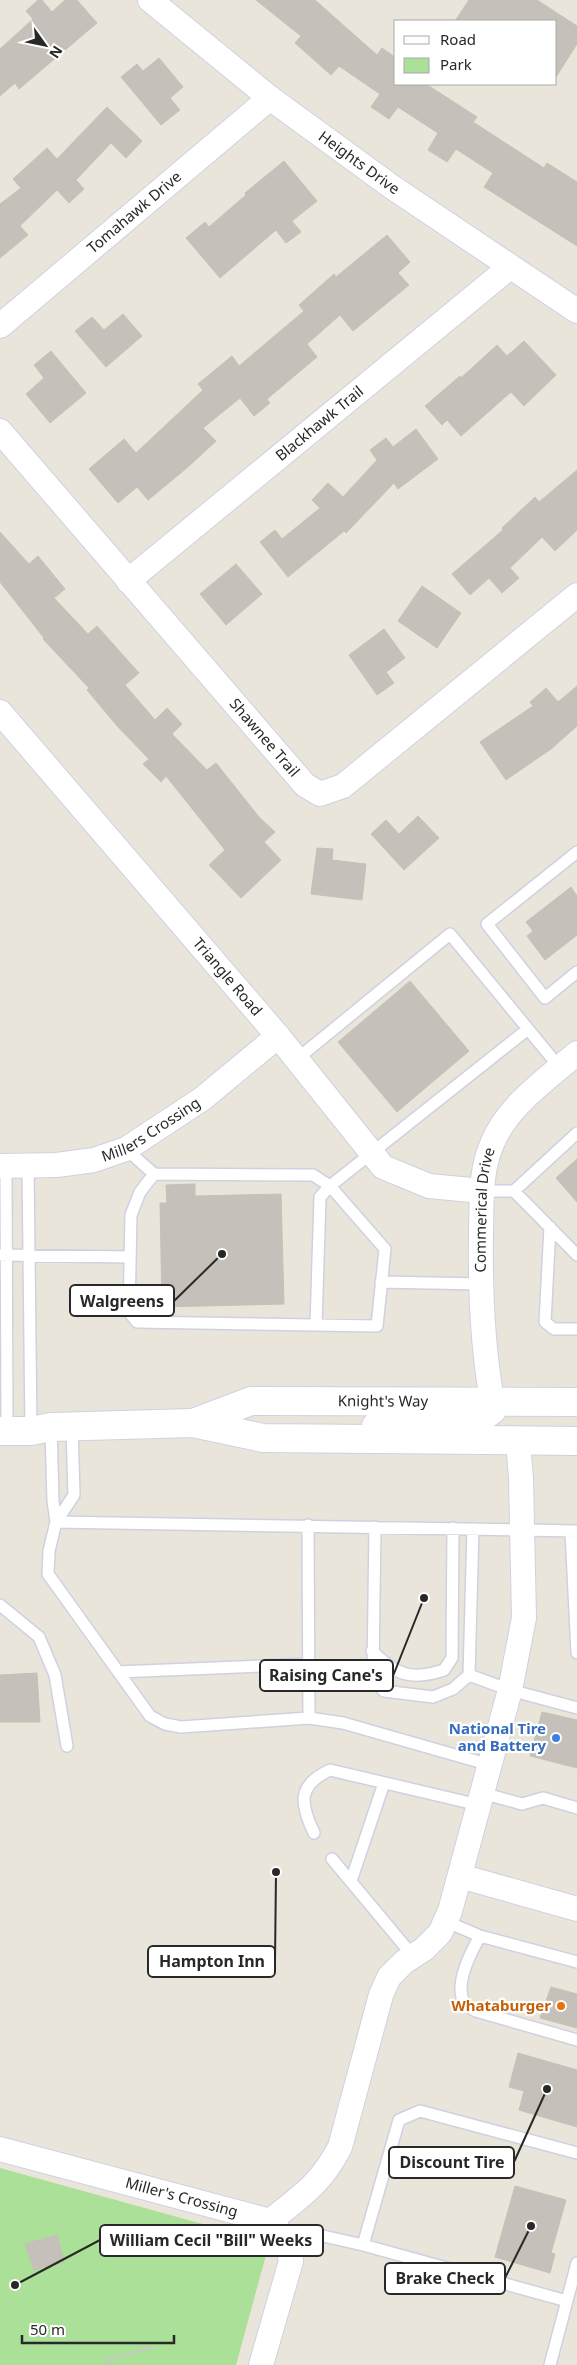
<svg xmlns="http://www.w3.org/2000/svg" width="577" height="2365" font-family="'Noto Sans',sans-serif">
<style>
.green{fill:#aae098}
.building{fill:#c5c1ba;stroke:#c5c1b4}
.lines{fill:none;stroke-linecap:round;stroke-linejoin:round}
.lane-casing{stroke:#cfd1e1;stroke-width:14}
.street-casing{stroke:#cfd1e1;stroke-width:26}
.secondary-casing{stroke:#cfd1e1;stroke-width:30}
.path{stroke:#c7c7c7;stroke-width:3;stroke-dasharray:4 2.5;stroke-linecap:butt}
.lane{stroke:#fff;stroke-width:11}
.street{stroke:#fff;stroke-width:24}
.secondary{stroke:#fff;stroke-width:28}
.shop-dot{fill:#3f7fe0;stroke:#fff;stroke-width:2}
.food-dot{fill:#e8710a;stroke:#fff;stroke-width:2}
.labels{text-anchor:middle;stroke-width:4.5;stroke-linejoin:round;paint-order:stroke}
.street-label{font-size:15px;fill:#282828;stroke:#fff}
.shop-label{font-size:15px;font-weight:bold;fill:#366cbe;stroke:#fff;text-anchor:end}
.food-label{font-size:15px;font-weight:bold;fill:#c56008;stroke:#fff;text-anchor:end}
.leader{fill:none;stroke:#282828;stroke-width:2}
.callout-dot{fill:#282828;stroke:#fff;stroke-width:2}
.callout{fill:#fff;stroke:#282828;stroke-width:2}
.callout-label{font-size:16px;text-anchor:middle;font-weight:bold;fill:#282828}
</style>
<rect width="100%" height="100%" fill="#eae5da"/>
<path class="green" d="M0,2168L257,2239L264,2246L266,2255L236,2365H0Z"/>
<path class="building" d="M38,0H42L52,12L65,0H77L97,23L19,89L15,83L0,96V49L33,19L26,11Z
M256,0H315L377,55L382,48L396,58V84H426L477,117L473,122L544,168L547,163L577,182V246L484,187L493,173L456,149L447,162L428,150L438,133L398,107L389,119L371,107L380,94L339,66L331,75L295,43L301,36Z
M469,0H537L577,26V44L556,77V21H455Z
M159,58L183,87L170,98L180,110L161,125L121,77L137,64L143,71Z
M107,107L142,141L126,158L111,143L76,180L84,189L69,203L57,190L20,226L28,235L0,258V204L21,188L13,179L47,148L57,159Z
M284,161L317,201L292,221L301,232L286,243L276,230L220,278L186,238L205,222L209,227L246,195L245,193Z
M387,235L410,262L398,273L409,285L353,331L340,315L307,344L317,357L267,399L270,403L254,416L240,398L203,428L216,441L188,467L148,500L137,487L118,503L89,469L124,439L136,453L203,390L198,384L232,356L239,366L304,311L299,305L334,274L336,277Z
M123,314L142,336L106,367L75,331L92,317L104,330Z
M524,341L556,375L524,406L511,392L461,436L447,420L442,425L425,406L460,376L461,378L497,345L507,356Z
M51,351L86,393L50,423L26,394L44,378L34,365Z
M416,429L438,459L398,489L394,483L346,533L344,531L288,577L260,542L275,530L282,539L320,508L312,500L328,483L343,497L377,460L370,450L386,438L393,447Z
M577,470V530L555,551L542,537L510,568L519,578L502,593L489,578L470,595L452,574L503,530L502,528L535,497L539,502Z
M0,532L29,564L38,556L65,589L54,598L88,634L97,626L139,673L125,685L155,720L167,708L182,724L172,734L207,770L216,763L259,817L275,832L264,842L281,860L241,898L209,865L225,850L166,776L161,782L143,764L149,759L118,727L87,690L89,688L43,639L44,638L0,582Z
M236,564L262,594L226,625L200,594Z
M422,586L461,613L437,648L398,621Z
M384,629L405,658L386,672L394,683L377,695L349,655Z
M577,686V726L551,749L506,780L480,742L533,706L530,702L546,688L558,702Z
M418,816L439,838L404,870L371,834L386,820L399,834Z
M317,848L333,849L332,860L366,864L362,900L311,894Z
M571,887L577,896V935L545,960L527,936L533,931L526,922Z
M410,981L469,1051L397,1112L338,1042Z
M577,1159V1202L556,1178Z
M195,1184V1196L281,1194L284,1304L162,1307L160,1203H167L166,1185Z
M37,1673L40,1722H0V1675Z
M542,1712L577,1720V1768L530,1756Z
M551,1987L577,1994V2028L540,2018Z
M518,2053L577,2070V2127L519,2110L524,2091L509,2087Z
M515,2186L566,2200L551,2253L555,2254L550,2273L495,2257Z
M57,2235L64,2262L34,2270L25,2244Z"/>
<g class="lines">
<defs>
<path id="lane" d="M577,852L487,924L545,998L577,972
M297,1059L450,934L560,1068
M577,1133L514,1191L577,1255
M126,1149L154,1174
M6,1166L7,1431
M28,1166L31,1431
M154,1174L313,1175L330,1186L385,1249L377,1326L137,1322L129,1312L131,1215L140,1192Z
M482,1191H514
M550,1227L545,1322L554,1329H577
M0,1255L130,1257
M381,1282L480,1284
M316,1325L320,1197L330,1186L528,1029
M51,1427L53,1501L56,1522L74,1495L72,1427
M308,1525L309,1718
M375,1527L373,1671L376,1682L384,1691L433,1697L453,1689L469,1675L510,1690L577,1708
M571,1531L577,1653
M0,1605L39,1637L55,1675L67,1746
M372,1651C396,1675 411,1681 444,1670L452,1658L453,1528
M118,1672L309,1664
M469,1675L473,1529
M490,1765L343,1723L309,1718L181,1727L165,1724L150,1716L48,1574L49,1551L56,1522L577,1531
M482,1793L522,1804L543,1798L577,1808
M314,1833C300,1804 297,1785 330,1770L479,1805
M332,1859L413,1956
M351,1881L384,1783
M445,1921L480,1936L577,1962
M480,1936C471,1952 454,1984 464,2002C466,2006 472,2009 476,2011L577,2040
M287,2240L310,2233L363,2245L567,2301
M363,2245L399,2120L420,2111L577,2153
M550,2365L577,2263"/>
<g id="street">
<path id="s1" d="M150,0L270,98L392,187L577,311"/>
<path id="s2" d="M0,326L270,98"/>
<path id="s3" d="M0,431L305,785L320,794L343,786L577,595"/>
<path id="s4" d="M128,581L510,267"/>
<path id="s5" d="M0,712L278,1036L383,1167L429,1186L482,1191"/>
<path id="s6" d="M0,1166L57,1165L94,1160L126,1149L202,1099L278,1036"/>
<path id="s7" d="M492,1400C482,1344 480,1287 481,1230C482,1201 480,1171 492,1144C507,1106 547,1079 577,1053"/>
<path d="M460,1876L577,1909"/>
<path id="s8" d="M0,2149L270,2221L287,2240L291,2261L261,2365"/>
<path d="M270,2221C301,2196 321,2184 340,2147L381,1995L389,1977L404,1962L424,1949L440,1933L450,1911L510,1690L524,1618L521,1478L518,1441"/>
</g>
<g id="secondary">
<path id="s9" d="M193,1423L251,1401L577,1402"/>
<path d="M376,1426C408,1410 464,1435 492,1410V1400"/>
<path d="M0,1431H31L51,1427L193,1423L263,1438L577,1441"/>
</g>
</defs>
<use href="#lane" class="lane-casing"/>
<use href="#street" class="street-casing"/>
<use href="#secondary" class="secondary-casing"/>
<path class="path" d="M107,2365V2359L155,2347"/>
<use href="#lane" class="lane"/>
<use href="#street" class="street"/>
<use href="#secondary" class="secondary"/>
</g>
<circle class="shop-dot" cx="556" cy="1738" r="5"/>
<circle class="food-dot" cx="561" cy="2006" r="5"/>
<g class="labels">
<g class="street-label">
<text dy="5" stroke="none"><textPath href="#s1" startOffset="265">Heights Drive</textPath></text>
<text dy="5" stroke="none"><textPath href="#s2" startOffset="176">Tomahawk Drive</textPath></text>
<text dy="5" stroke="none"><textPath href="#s4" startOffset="248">Blackhawk Trail</textPath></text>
<text dy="5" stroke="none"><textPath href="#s3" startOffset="405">Shawnee Trail</textPath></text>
<text dy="5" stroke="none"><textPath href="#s5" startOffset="349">Triangle Road</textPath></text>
<text dy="5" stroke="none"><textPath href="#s6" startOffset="159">Millers Crossing</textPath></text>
<text dy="5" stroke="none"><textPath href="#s7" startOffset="191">Commerical Drive</textPath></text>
<text dy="5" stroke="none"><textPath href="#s9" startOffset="194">Knight's Way</textPath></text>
<text dy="5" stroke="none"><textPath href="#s8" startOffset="188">Miller's Crossing</textPath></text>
</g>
<g class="shop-label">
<text x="546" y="1734">National Tire<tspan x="546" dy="17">and Battery</tspan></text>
</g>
<g class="food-label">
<text x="551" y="2011">Whataburger</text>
</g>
</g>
<path class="leader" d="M222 1254L174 1301M424 1598L393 1676M276 1872L275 1961M547 2089L514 2162M15 2285L100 2240M531 2226L505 2278"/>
<g class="callout-dot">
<circle cx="222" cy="1254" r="5"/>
<circle cx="424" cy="1598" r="5"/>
<circle cx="276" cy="1872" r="5"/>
<circle cx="547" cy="2089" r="5"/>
<circle cx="15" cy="2285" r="5"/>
<circle cx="531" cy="2226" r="5"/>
</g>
<g class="callout">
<rect x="70" y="1285" width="104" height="31" rx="5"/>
<rect x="260" y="1660" width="133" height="31" rx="5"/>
<rect x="148" y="1946" width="127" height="31" rx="5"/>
<rect x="389" y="2147" width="125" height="31" rx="5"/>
<rect x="100" y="2225" width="223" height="31" rx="5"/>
<rect x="385" y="2263" width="120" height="31" rx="5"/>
</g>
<g class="callout-label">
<text x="122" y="1307">Walgreens</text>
<text x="326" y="1681">Raising Cane's</text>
<text x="212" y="1967">Hampton Inn</text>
<text x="452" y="2168">Discount Tire</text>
<text x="211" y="2246">William Cecil "Bill" Weeks</text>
<text x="445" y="2284">Brake Check</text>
</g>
<rect x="394" y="20" width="162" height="65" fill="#ffffff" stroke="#a9a9a9"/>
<rect x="404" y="36" width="25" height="8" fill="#ffffff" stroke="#a9a9a9"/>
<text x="440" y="45" font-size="15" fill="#282828">Road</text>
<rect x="404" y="58" width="25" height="15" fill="#aae098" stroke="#a9a9a9"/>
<text x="440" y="70" font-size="15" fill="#282828">Park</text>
<g transform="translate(45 45) rotate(123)" stroke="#ffffff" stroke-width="4" paint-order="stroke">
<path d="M0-4L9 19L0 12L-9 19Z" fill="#282828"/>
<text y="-8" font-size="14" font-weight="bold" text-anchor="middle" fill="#282828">N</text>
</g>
<path d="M22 2335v8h152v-8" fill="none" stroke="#282828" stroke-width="2.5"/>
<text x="30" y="2335" font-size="15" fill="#282828" stroke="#ffffff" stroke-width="4" paint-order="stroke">50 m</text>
</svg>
